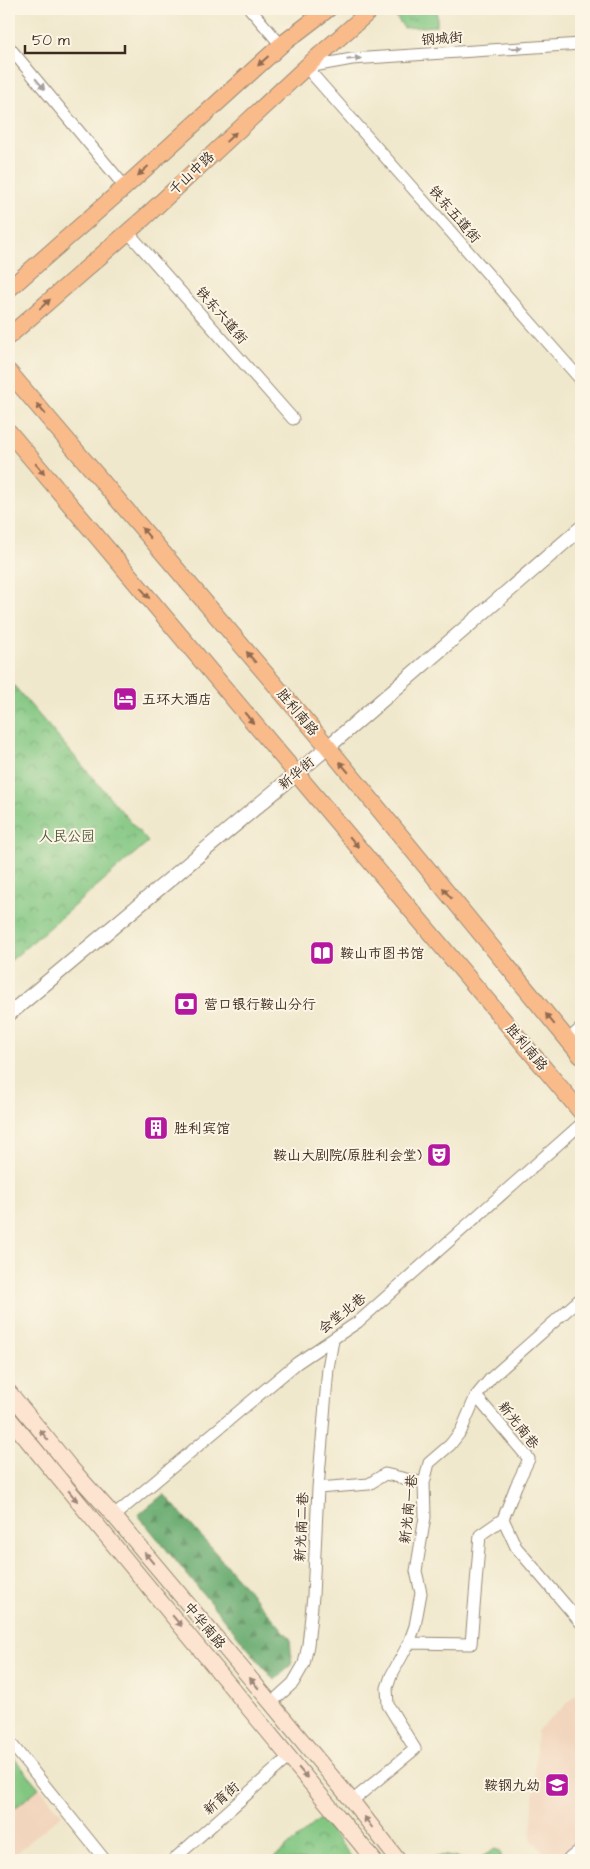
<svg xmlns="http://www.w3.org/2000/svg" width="590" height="1869" font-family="'Architects Daughter','LXGW WenKai TC',sans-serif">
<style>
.built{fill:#f2d5bd}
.grass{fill:url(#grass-tufts);stroke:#5e7850}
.forest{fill:url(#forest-firs);stroke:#526a46}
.park{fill:url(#park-crowns);stroke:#5e7850}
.pitch{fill:#81c681;stroke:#5e7850}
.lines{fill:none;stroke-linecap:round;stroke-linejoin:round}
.minor-casing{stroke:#968975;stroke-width:13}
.tertiary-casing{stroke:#968975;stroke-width:16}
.secondary-casing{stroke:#968975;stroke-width:17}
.primary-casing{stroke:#968975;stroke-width:18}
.minor{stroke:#fff;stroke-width:11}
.tertiary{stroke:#fff;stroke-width:14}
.secondary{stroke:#fde4d1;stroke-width:15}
.primary{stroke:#fabb8b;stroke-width:16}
.oneway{fill:#a79f9a}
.oneway2{fill:#916b4f}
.oneway3{fill:#9c8778}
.labels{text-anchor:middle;stroke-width:4;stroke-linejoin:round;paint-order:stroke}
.street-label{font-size:14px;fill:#3b2a1e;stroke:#fcf5e5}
.poi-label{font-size:14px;fill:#3b2a1e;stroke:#fcf5e5;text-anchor:start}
.park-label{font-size:14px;fill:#50593c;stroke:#fcf5e5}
</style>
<defs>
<pattern id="grass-tufts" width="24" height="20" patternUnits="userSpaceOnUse" patternTransform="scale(1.25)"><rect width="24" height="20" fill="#81c681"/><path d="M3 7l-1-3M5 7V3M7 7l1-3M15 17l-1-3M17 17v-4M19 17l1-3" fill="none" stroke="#6ba169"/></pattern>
<pattern id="forest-firs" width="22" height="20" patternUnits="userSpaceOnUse" patternTransform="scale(1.25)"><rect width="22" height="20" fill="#68ab6f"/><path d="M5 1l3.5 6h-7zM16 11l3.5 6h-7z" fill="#578b5b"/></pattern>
<pattern id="park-crowns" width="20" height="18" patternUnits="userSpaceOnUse" patternTransform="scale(1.25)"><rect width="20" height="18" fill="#81c681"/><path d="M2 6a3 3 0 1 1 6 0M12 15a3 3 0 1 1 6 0" fill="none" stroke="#6ba169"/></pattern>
</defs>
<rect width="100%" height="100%" fill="#fcf5e5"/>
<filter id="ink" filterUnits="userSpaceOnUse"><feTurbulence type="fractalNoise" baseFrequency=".02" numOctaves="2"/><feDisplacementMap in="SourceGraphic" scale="10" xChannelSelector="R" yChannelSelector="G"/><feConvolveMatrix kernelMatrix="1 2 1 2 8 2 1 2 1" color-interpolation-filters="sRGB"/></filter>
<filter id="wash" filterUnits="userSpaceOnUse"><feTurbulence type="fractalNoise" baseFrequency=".0096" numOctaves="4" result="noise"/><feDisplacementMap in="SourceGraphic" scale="20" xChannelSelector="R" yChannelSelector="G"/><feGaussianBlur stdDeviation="1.12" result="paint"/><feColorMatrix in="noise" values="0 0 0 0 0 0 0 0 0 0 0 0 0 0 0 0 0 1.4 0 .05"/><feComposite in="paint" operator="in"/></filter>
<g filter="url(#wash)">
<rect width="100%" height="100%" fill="#f0e8cc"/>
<path class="built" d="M581,1690V1840L560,1860H551L531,1839L537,1731Z
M9,1752L62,1814L9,1860Z"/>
<path class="grass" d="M401,9H437V26L404,28L394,14Z
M495,1849L500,1851L502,1860H431L430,1858C441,1852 456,1859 469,1860C478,1860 487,1854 495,1849Z"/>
<path class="forest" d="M164,1494L290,1638L292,1665L274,1680L138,1515Z"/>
<path class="park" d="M9,680L148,842L9,962Z
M321,1818L354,1860H272Z"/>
<path class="pitch" d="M9,1752L39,1788L9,1813Z"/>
</g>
<g filter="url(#ink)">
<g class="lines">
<defs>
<path id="minor" d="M250,9L281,45
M9,47L125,187
M306,67L581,380
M308,67L352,59L581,44
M127,231L293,419
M568,1040L581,1028
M476,1396L529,1459L516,1486L503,1519L516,1547L581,1623
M318,1488L369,1484L385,1474L424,1483
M114,1516L297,1363L358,1322L581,1124
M409,1643L471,1644L480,1535L503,1519
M271,1703L293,1683L304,1664L308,1645L313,1596L318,1488L328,1368L333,1340
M9,1741L105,1860
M352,1801L415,1749L388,1705L387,1688L391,1676L409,1643L415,1626L421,1593L416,1571L425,1517L424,1483L429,1463L450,1445L461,1431L476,1396L491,1378L581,1298
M173,1860L289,1757"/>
<path id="tertiary" d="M9,1014L328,747L581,528
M570,1860L581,1851"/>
<path id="secondary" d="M9,1392L71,1468L114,1516L271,1703L352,1801L398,1860
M9,1418L374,1860"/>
<path id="primary" d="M9,289L125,187L281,45L328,9
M9,336L144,218L306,67L372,9
M9,372L328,747L581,1056
M9,432L581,1112"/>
</defs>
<use href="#minor" class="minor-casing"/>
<use href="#tertiary" class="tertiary-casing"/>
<use href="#secondary" class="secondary-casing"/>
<use href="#primary" class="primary-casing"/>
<use href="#minor" class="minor"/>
<use href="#tertiary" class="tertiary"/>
<use href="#secondary" class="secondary"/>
<use href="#primary" class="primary"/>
</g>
<defs><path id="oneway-solid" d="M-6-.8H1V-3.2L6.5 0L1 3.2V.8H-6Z" transform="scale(1.25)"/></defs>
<g class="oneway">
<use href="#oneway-solid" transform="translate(516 48) rotate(-2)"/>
<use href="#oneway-solid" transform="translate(354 59) rotate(-6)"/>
<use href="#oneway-solid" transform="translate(40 84) rotate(50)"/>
</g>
<g class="oneway2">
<use href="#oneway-solid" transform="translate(263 61) rotate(138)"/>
<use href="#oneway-solid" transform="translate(231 137) rotate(-43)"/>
<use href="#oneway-solid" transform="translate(143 171) rotate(138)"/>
<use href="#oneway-solid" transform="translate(45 304) rotate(-42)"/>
<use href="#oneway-solid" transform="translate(41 409) rotate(-130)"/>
<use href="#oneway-solid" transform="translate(40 469) rotate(50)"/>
<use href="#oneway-solid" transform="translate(146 533) rotate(-130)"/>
<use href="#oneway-solid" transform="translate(145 593) rotate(50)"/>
<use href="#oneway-solid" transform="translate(251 657) rotate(-130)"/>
<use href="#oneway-solid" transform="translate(249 718) rotate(50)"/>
<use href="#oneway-solid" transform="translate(344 767) rotate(-130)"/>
<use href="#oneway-solid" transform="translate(354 842) rotate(50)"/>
<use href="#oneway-solid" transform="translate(447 893) rotate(-129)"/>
<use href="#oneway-solid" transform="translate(550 1019) rotate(-129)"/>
</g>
<g class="oneway3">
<use href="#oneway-solid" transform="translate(44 1435) rotate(-129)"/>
<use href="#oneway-solid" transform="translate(73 1496) rotate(50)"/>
<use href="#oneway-solid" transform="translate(149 1558) rotate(-130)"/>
<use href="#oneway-solid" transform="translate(177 1621) rotate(50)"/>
<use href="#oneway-solid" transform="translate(254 1683) rotate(-130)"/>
<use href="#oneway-solid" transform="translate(303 1773) rotate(50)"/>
<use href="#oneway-solid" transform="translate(368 1822) rotate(-127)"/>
</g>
</g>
<defs>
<symbol id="hotel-square" viewBox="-11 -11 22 22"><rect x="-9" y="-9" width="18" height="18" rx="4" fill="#b5179e" stroke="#fcf5e5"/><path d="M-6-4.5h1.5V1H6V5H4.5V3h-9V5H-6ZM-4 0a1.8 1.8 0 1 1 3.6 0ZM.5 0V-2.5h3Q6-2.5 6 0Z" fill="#fff"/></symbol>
<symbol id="library-square" viewBox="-11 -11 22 22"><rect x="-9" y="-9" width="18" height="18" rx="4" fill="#b5179e" stroke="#fcf5e5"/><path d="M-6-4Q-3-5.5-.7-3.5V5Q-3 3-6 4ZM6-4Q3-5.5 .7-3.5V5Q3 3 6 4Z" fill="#fff"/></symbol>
<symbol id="bank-square" viewBox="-11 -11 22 22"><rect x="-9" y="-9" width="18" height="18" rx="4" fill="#b5179e" stroke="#fcf5e5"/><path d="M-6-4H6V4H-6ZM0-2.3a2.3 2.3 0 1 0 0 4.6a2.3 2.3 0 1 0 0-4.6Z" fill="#fff"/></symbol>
<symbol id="building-square" viewBox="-11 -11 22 22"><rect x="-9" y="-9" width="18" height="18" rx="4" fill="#b5179e" stroke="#fcf5e5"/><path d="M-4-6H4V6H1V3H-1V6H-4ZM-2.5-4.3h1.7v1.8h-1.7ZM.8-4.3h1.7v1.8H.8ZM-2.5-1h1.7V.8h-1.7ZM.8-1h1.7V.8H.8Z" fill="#fff"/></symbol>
<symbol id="theatre-square" viewBox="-11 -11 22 22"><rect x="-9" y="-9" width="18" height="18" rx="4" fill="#b5179e" stroke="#fcf5e5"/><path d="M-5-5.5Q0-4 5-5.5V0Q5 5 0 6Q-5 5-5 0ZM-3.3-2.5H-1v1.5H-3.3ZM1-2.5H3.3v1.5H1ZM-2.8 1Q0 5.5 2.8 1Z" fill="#fff"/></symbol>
<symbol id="school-square" viewBox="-11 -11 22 22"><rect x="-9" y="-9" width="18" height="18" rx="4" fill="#b5179e" stroke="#fcf5e5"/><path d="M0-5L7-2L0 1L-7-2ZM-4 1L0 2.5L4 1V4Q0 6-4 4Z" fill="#fff"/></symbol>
</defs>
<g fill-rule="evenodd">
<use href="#hotel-square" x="111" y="685" width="28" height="28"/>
<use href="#library-square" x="308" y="939" width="28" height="28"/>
<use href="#bank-square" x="172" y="990" width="28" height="28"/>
<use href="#building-square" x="142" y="1114" width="28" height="28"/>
<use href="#theatre-square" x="425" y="1141" width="28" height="28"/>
<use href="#school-square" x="543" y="1771" width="28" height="28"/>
</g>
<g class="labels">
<g class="street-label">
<text transform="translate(442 38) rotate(-4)" y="5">钢城街</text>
<text transform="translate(191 173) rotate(-43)" y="5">千山中路</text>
<text transform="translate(455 214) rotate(49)" y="5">铁东五道街</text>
<text transform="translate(222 315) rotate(49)" y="5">铁东六道街</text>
<text transform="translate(298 712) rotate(50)" y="5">胜利南路</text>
<text transform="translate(296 773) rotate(-40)" y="5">新华街</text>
<text transform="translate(527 1047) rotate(50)" y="5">胜利南路</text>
<text transform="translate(342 1313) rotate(-38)" y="5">会堂北巷</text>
<text transform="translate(519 1425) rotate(52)" y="5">新光南巷</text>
<text transform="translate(408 1509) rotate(-84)" y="5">新光南一巷</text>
<text transform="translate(301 1527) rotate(-87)" y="5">新光南二巷</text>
<text transform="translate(205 1625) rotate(50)" y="5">中华南路</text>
<text transform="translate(221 1798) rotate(-41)" y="5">新育街</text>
</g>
<g class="poi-label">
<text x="142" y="704">五环大酒店</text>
<text x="340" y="958">鞍山市图书馆</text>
<text x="204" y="1009">营口银行鞍山分行</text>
<text x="174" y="1133">胜利宾馆</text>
<text x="422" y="1160" text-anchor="end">鞍山大剧院(原胜利会堂)</text>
<text x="540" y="1790" text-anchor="end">鞍钢九幼</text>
</g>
<g class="park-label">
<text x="67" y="841">人民公园</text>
</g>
</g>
<rect width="590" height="1869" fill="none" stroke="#fcf5e5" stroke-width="30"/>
<path d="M25 45v8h100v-8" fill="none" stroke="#3b2a1e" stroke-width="2.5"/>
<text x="32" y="45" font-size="15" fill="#3b2a1e" stroke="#fcf5e5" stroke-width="4" paint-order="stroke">50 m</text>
</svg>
